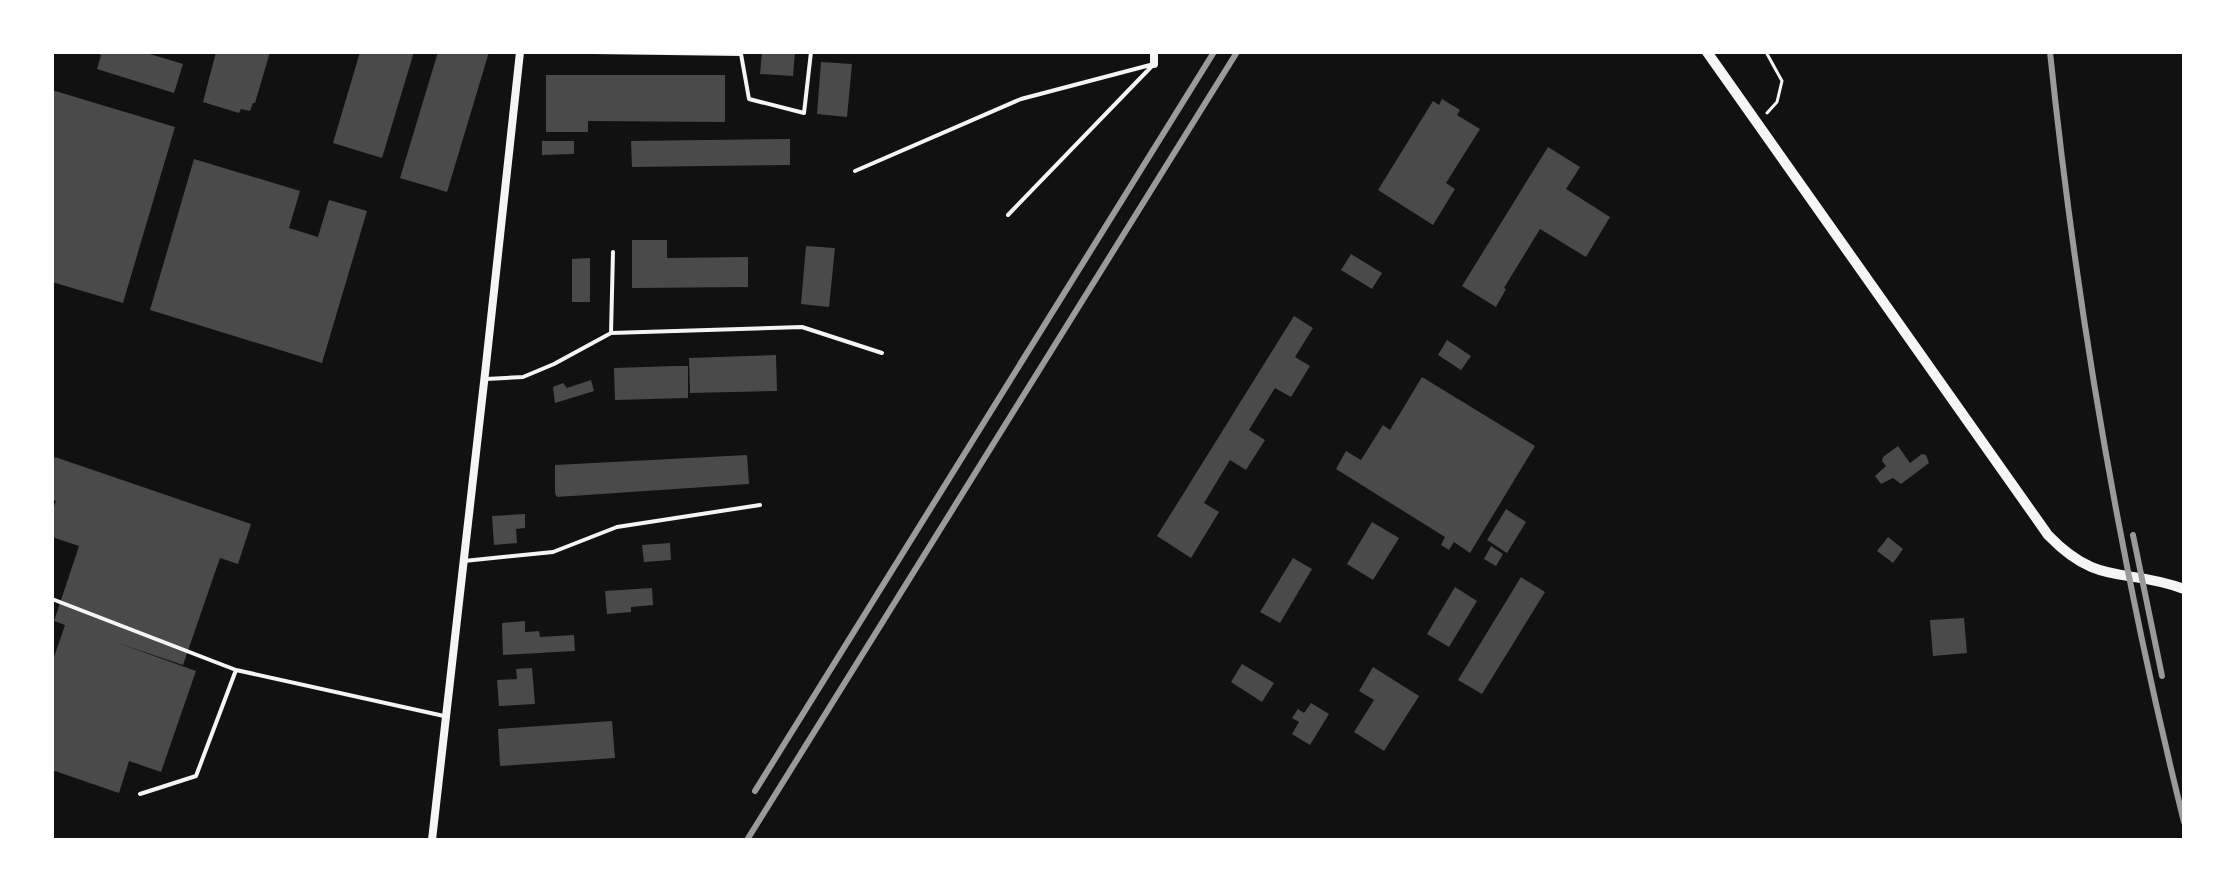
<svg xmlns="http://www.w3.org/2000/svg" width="2236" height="892" font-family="'Open Sans',sans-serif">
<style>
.building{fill:#4a4a4a}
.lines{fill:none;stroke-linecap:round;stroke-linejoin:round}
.path{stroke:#f5f5f5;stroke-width:3}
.service{stroke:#f5f5f5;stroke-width:4}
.minor{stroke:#f5f5f5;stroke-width:8}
.tertiary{stroke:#f5f5f5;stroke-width:10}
.rail{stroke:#9a9a9a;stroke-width:6}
</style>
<rect width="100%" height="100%" fill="#111"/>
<path class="building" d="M94,52H143L183,64L174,93L97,69L101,55Z
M216,52H270L255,103H253L250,111L241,109L239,113L203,102Z
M360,52H414L382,158L333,143Z
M438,52H489L447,192L400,178Z
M762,52H795L793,76L760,74Z
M821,62L852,64L847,117L817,114Z
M546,75H725V122L588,121V132H546Z
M52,90L175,127L123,303L52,282Z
M1442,99L1460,110L1457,115L1480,129L1446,183L1455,189L1433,225L1378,190L1433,101L1439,105Z
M790,139V165L632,167L631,141Z
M542,141H574V154L542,155Z
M1548,147L1580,167L1566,189L1610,217L1586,257L1540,229L1504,288L1506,289L1496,307L1462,286Z
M194,159L300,191L289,228L318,237L329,200L367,211L322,363L150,310Z
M632,240H667V258L748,257V287L632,288Z
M806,246L835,248L829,307L801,304Z
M1351,254L1382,273L1372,289L1341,270Z
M590,258V302H572V259Z
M1294,316L1313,328L1295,357L1310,366L1291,397L1275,388L1249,430L1265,440L1246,470L1230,460L1204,503L1219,512L1191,558L1157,536Z
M1447,340L1471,356L1461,370L1438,355Z
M776,355L777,391L690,393L689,358Z
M676,366H688V398L615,400L614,368Z
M1422,377L1535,446L1470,553L1454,542L1449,550L1441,545L1445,537L1336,469L1346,451L1361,460L1383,425L1390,430Z
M591,380L594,391L555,403L553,387L563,383L567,388Z
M1898,446L1910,463L1922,454L1926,455L1929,463L1901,484L1893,478L1881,484L1875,476L1886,466L1882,461L1883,457Z
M747,455L749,484L557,497L555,493V465Z
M55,457L251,524L238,564L220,558L183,665L115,642L196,671L161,772L129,761L119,793L52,770V663L65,625L54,621L79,546L52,537V512L56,501L52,499V465Z
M1506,509L1526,522L1507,553L1487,540Z
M525,514V528L516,529L517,543L494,545L492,516Z
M1372,522L1399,538L1373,580L1347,564Z
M1888,537L1903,549L1893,563L1877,551Z
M670,543L671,560L644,562L642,545Z
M1491,546L1503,554L1496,566L1484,559Z
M1293,558L1312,569L1280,623L1260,612Z
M1521,577L1545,592L1482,694L1458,680Z
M1455,587L1477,601L1449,647L1427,634Z
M652,588L653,605L631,607V612L607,614L605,591Z
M1964,618L1967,653L1933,656L1930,620Z
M525,621V632L539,631L540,637L574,635L575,651L503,655L502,623Z
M1242,664L1274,683L1262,702L1231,682Z
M1373,667L1419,696L1384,751L1354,732L1374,700L1359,691Z
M532,668L535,704L499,706L497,680L517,679L516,669Z
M1311,703L1329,714L1310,745L1292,734L1299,722L1292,718L1298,709L1304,713Z
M612,721L615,758L500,766L498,729Z"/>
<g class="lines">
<path class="path" d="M1766,52L1782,81L1777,102L1767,113"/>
<path class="service" d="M593,52L741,54L749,99L804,113L811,52
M855,171L1021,99L1154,64
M1008,215L1152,66
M611,333L802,327L882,353
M486,379L523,377L554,364L611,333L613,252
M464,561L553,552L617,527L760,505
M52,599L236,670L444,716
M140,794L196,776L236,670"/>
<path class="minor" d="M1154,52V64
M432,840C461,577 493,315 520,52"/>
<path class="tertiary" d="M1707,52L2048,535C2099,588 2125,567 2184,589"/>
<path class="rail" d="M2050,52C2077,312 2121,569 2184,822
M2133,535L2162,676
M755,791L1214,52
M747,840L1237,52"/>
</g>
<rect width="2236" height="892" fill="none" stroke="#ffffff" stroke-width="108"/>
</svg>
